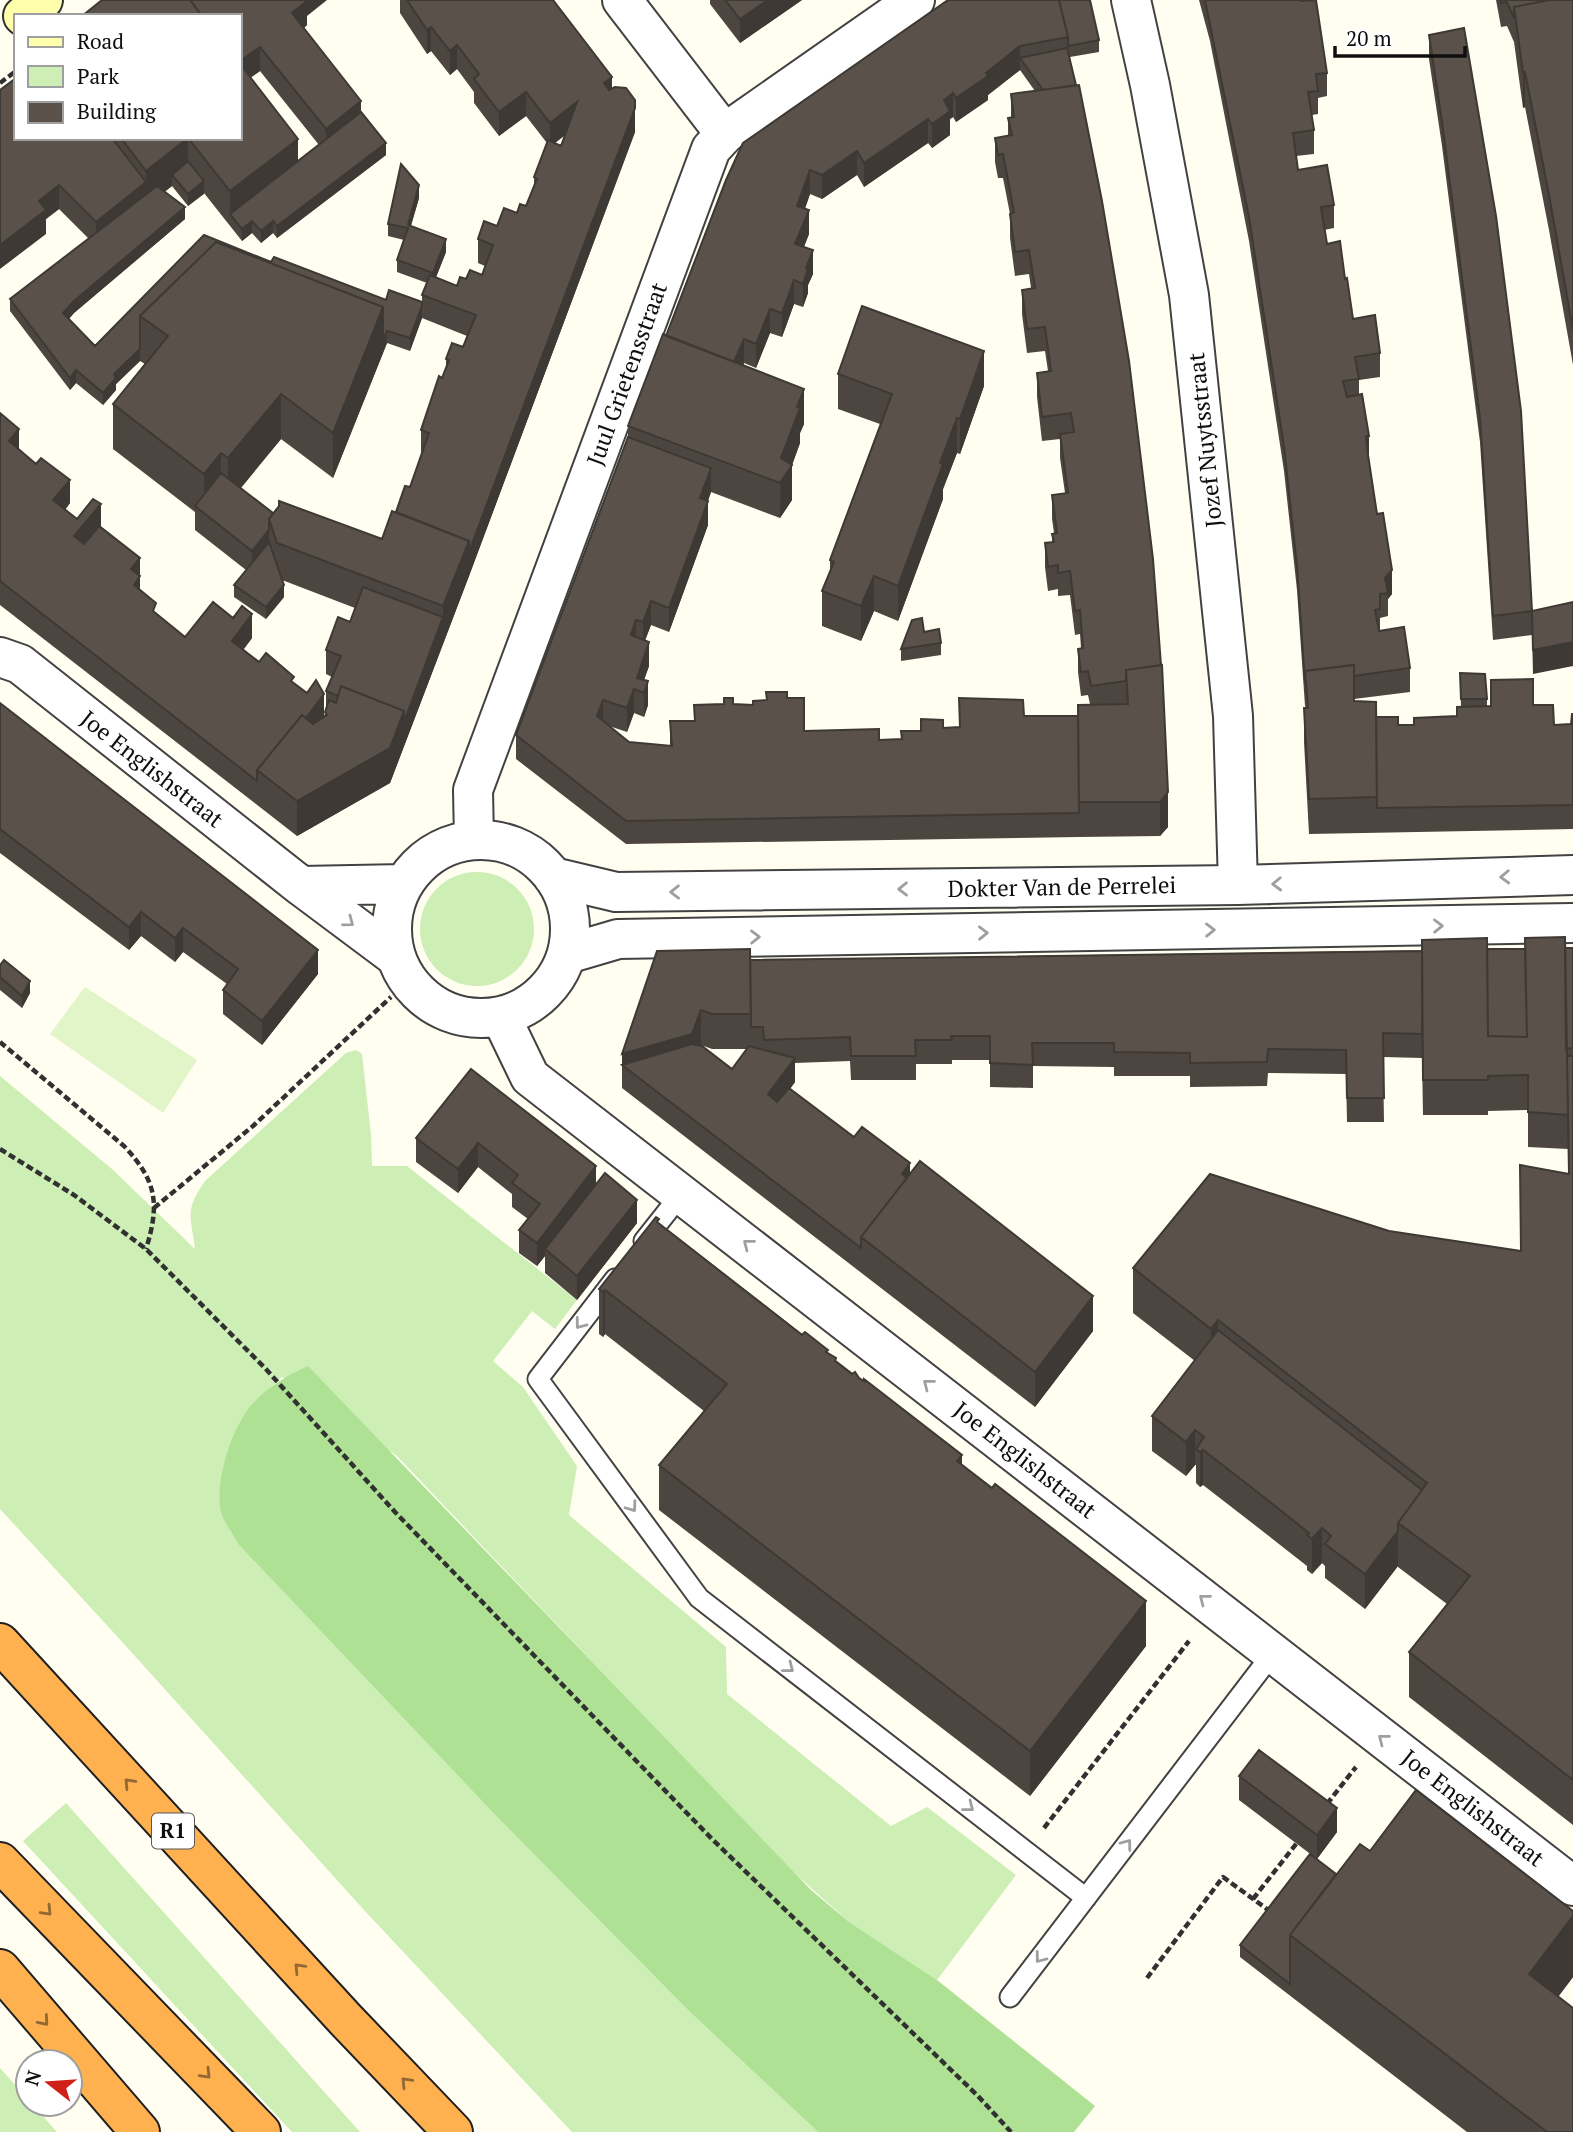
<svg xmlns="http://www.w3.org/2000/svg" width="1573" height="2132" font-family="'PT Serif',serif">
<style>
.green{fill:#cdeeb5}
.forest{fill:#aee193}
.pitch{fill:#e1f5c8}
.lines{fill:none;stroke-linecap:round;stroke-linejoin:round}
.service-casing{stroke:#424242;stroke-width:23}
.minor-casing{stroke:#424242;stroke-width:42}
.secondary-casing{stroke:#313131;stroke-width:42}
.motorway-casing{stroke:#202020;stroke-width:42}
.path{stroke:#313131;stroke-width:4.5;stroke-dasharray:7 3.5;stroke-linecap:butt}
.service{stroke:#fff;stroke-width:19}
.minor{stroke:#fff;stroke-width:38}
.secondary{stroke:#fffeac;stroke-width:38}
.motorway{stroke:#ffb14f;stroke-width:38}
.wall{fill:#4d4640;fill-rule:evenodd}
.shaded-wall{fill:#3e3934}
.building{fill:#59514a;stroke:#3e3934;stroke-width:2}
.oneway{stroke:#9f9f9f}
.oneway2{stroke:#936832}
.labels{text-anchor:middle;stroke-width:7;stroke-linejoin:round;paint-order:stroke}
.shield{fill:#fff;stroke:#575757;stroke-width:2}
.shield-label{font-size:21px;font-weight:bold;fill:#0f0f0f}
.street-label{font-size:23px;fill:#0f0f0f;stroke:#fff}
</style>
<rect width="100%" height="100%" fill="#fffef1"/>
<path class="green" d="M420 929a57 57 0 1 1 114 0a57 57 0 1 1-114 0Z
M356,1050L362,1054L371,1135L372,1166H407L577,1300L555,1329L532,1311L493,1361L523,1387L577,1466L569,1515L726,1647L727,1694L891,1826L927,1807L1016,1875L937,1980L849,1922L781,1861L397,1456L282,1377L252,1404L231,1442L239,1545L500,1820L691,2013L818,2132H572L364,1910L115,1634L0,1509V1076L112,1169L195,1249C191,1216 184,1211 205,1181L346,1053Z
M66,1803L360,2132H292L23,1841Z
M0,2068L28,2099V2104H32L57,2132H0Z"/>
<path class="forest" d="M308,1366L811,1890L849,1922L937,1980L1095,2106L1074,2132H818L691,2013L500,1820L239,1545C234,1535 224,1523 221,1512C214,1481 233,1423 255,1401C271,1385 288,1375 308,1366Z"/>
<path class="pitch" d="M85,987L197,1060L163,1113L50,1034Z"/>
<g class="lines">
<defs>
<path id="service" d="M644,1241L682,1193
M615,1279L538,1379L699,1598L1086,1898
M1010,1997L1273,1653"/>
<path id="minor" d="M622,0L725,134
M1131,0L1150,85L1189,295L1233,716L1238,885
M0,657L20,664L301,886L396,957
M474,840L473,790L711,149L725,134L739,123L915,0
M392 929a89 89 0 1 1 178 0a89 89 0 1 1-178 0Z
M553,877L616,892L1238,885L1573,875
M301,886L404,884
M567,954L618,939L1573,923
M501,1017L530,1077L1573,1886"/>
<path id="secondary" d="M23,16L43,0"/>
<path id="motorway" d="M0,1643L345,2019L453,2132
M0,1862L261,2132
M0,1969L140,2132"/>
</defs>
<use href="#service" class="service-casing"/>
<use href="#minor" class="minor-casing"/>
<use href="#secondary" class="secondary-casing"/>
<use href="#motorway" class="motorway-casing"/>
<path class="path" d="M0,83L16,71
M0,1042L124,1146C157,1181 160,1204 146,1249
M0,1149L74,1195L146,1249L264,1367L395,1512L713,1840L978,2096L1011,2132
M154,1208L253,1126L391,997
M1327,1804L1356,1767
M1044,1828L1189,1641
M1253,1899L1300,1839
M1147,1978L1223,1877L1271,1912"/>
<use href="#service" class="service"/>
<use href="#minor" class="minor"/>
<use href="#secondary" class="secondary"/>
<use href="#motorway" class="motorway"/>
</g>
<path class="wall" d="M400,0H553L612,88L635,132L469,576L390,783L297,836L0,605V413L19,449L70,503L65,510L77,519L101,527L140,558V590L156,614L185,637L252,638L243,650L259,662L294,683L324,717L326,708V691L332,677L326,674V650L350,622L355,608L282,580L284,597L266,619L234,597V585L246,570L195,530V512L113,449V404L145,364L140,361L116,384V390L103,405L76,383L70,390L10,311V299L89,239L59,209L46,219V234L16,138H240V16H307V25L304,28L361,112L386,155L277,238L273,233L261,243L252,233L242,241L204,193L188,206L172,186L164,192L185,219L74,313L69,319L95,346L204,235L271,262L386,300L422,302V295L427,283L397,272V260L404,240L388,236V224L419,198L411,226L446,252L436,277L457,286L466,279L482,275L485,266L478,263V239L526,206L534,187V177L547,143L526,116L499,136L474,103V92L457,69L450,75L431,51L427,54L400,13ZM260,71L319,145L298,161L250,78ZM564,136L561,146L555,143ZM422,318L467,336L463,347L446,359V369L421,430V454L410,487L382,539L273,513L241,488L281,439L333,478L387,343L410,351Z
M710,0H802L740,43L710,4Z
M948,0L1099,40V52L1070,57L1168,827L1160,836L1079,837L626,844L516,759V735L628,437V426L666,336ZM1020,70L1035,91L1011,94V117L1008,118V136L995,138V162L998,178H1003L1010,214V238L1015,276L1029,274L1031,288L1022,290V314L1027,353L1045,351L1048,371L1037,373V397L1042,441L1060,439V458L1065,493L1052,495V519L1054,533L1052,534V542L1045,543V567L1048,591L1058,589V596L1070,595L1075,635L1080,634L1081,648L1078,649V672L1081,696L1088,695L1090,704L1078,716H1024L959,698V727L943,728L921,731L901,739L879,740L804,731L787,698L766,700L753,705H694V721H670V746L629,742L609,726L627,732L634,713L644,717L648,705L644,680L649,666L645,640L651,625L669,632L708,525V501L711,492L780,518L792,500V465L800,443V433L804,424L743,366L744,363L756,368L770,333L782,337L794,304L803,307L808,293V285L813,274L804,247L809,234L805,209L810,194L822,199L857,175L864,187L928,143L932,148L950,135V119L953,117L956,122L988,100V95Z
M1199,0H1301L1327,73V96L1318,98V114L1312,115L1314,130V154L1296,156L1298,170L1334,205V228L1324,230L1327,244L1345,279L1353,319L1380,353V377L1359,380V395L1377,514L1392,594L1388,599V616L1380,618V631L1410,668V692L1354,699V701L1376,717L1398,725H1414L1457,716L1461,707L1460,673L1487,699V706L1533,705L1554,725L1571,724L1573,714V829L1309,834L1304,742V708H1306L1305,706L1297,590L1284,471L1249,241L1210,41Z
M1496,0H1573V365L1549,230L1525,107L1523,108L1514,42L1507,26L1501,27Z
M1429,35L1532,611L1573,602L1533,674L1532,635L1493,640L1480,442L1442,146L1429,59Z
M838,374L984,386L960,454L957,453L943,489V499L898,621L874,611L861,641L822,626V591L830,572V560L880,424L838,409Z
M924,632L941,643V655L901,661V649Z
M0,703L318,974L262,1045L223,1014V990L227,984L183,952L175,962L141,936L129,950L0,853Z
M1573,948V1825L1409,1697V1652L1447,1604L1398,1567V1566L1365,1609L1325,1578V1566L1322,1563L1312,1574L1307,1570V1566L1256,1526L1203,1485L1200,1487L1196,1483V1465H1195L1186,1476L1152,1451V1416L1195,1361L1133,1313V1268L1389,1231L1521,1251L1568,1173V1142V1149L1528,1147V1110L1488,1111V1115H1423L1422,1058L1383,1057L1384,1122H1347L1346,1074L1268,1073L1267,1086L1190,1087V1076H1114V1067L1033,1066V1088L990,1087V1060H952V1064H916V1080H851L850,1061L795,1063V1082L790,1089L854,1137L910,1174L1093,1331L1035,1407L622,1088V1054L750,960ZM701,1045L712,1049H747L732,1069Z
M0,965L30,993L22,1008L0,990Z
M471,1069L637,1223L577,1300L545,1273V1256L537,1266L519,1253V1230L528,1219L512,1207V1194L478,1167L458,1193L416,1162V1138Z
M659,1223L859,1378L962,1465L1146,1646L1030,1796L659,1510V1465L704,1411L605,1334L603,1337L599,1334V1289Z
M1239,1776L1337,1832L1317,1859L1239,1800Z
M1370,1851L1573,1911V1977L1558,1997L1573,2132H1467L1240,1957V1945Z"/>
<path class="shaded-wall" d="M303,0H327L307,16V25L292,37V13Z
M768,0H802L740,43V19Z
M431,27V51L427,54V30Z
M457,45V69L450,75V51Z
M1020,46V70L988,95V100L956,122V98L986,73Z
M260,47V71L240,85V61Z
M1525,72V107L1523,108V73Z
M612,77V101L604,83Z
M526,92V116L499,136V112Z
M953,93V117L950,119V135L932,148V124L944,100Z
M635,100V132L469,576L390,783L297,836V801L404,711L443,617V606Z
M361,101V124L326,153V129Z
M577,102V125L550,147V123Z
M928,119V143L864,187V163Z
M188,138V173L172,175V186L96,246V222L146,182V171Z
M298,139V174L230,214V191Z
M386,143V155L277,238V226Z
M857,151V175L822,199V175Z
M810,170V194L797,230V206Z
M204,181V194L188,206V194Z
M59,185V209L46,219V234L0,269V245L39,201Z
M419,185V198L408,235V225Z
M185,207V219L74,313L63,325V313L74,301Z
M809,210V234L795,268V244Z
M252,221V233L242,241V229Z
M273,221V233L261,243V231Z
M446,239V252L433,285V273Z
M813,250V274L808,285V293L803,307V284L806,268Z
M794,280V304L782,337V313Z
M422,306V318L410,351V338Z
M383,307L387,331V343L333,478V433Z
M770,309V333L756,368V344Z
M744,339V363L731,395V371Z
M140,349V361L116,384V390L103,405V393L114,374Z
M984,351V386L960,454V419Z
M76,370V383L70,390V378Z
M804,389V424L800,433V443L791,468L792,465V500L780,518L781,458L797,407Z
M281,394V439L228,503V458Z
M957,418V453L943,489V499L898,621V586L940,463Z
M19,429V453L9,441Z
M1366,436H1369V460Z
M221,453V497L204,513V474Z
M711,468V492L700,522V498Z
M70,480V503L53,524V500Z
M708,501V525L669,632V608Z
M101,504V528L74,560V536Z
M269,530V554L252,574V551Z
M140,558V600L134,609L131,569Z
M1392,570V594L1388,599L1385,578Z
M874,576V611L861,641V606Z
M284,585V597L266,619V607Z
M651,601V625L643,646V622Z
M252,614V638L232,665V641Z
M636,620V644L631,635Z
M649,642V666L640,691L637,678Z
M1573,642V666L1533,674V650Z
M648,681V705L644,717V693Z
M634,689V713L627,732V708Z
M324,694V718L263,774Z
M603,700V724L597,716Z
M1168,792V827L1160,836V802Z
M141,912V936L129,950V927Z
M183,928V952L175,962V938Z
M318,950V974L262,1045V1021Z
M30,981V993L22,1008V996Z
M701,1010V1045L692,1068L622,1065V1054Z
M795,1058V1082L768,1118V1094Z
M478,1143V1167L458,1193V1169Z
M910,1163V1185L902,1174Z
M596,1166V1190L545,1249V1256L537,1266V1243Z
M637,1200V1223L577,1300V1276Z
M605,1290V1334L603,1337V1292Z
M1093,1296V1331L1035,1407V1372Z
M1218,1320V1365L1211,1373V1329Z
M1195,1430V1465L1186,1476V1442Z
M1203,1450V1485L1200,1487V1452Z
M962,1455V1500L957,1461Z
M1322,1528V1563L1312,1574V1539Z
M1398,1531V1566L1365,1609V1574Z
M1146,1601V1646L1030,1796V1751Z
M1337,1808V1832L1317,1859V1835Z
M1573,1916V1977L1529,2035V1974Z"/>
<path class="building" d="M102,0H190L202,16H82Z
M190,0H306L307,1L292,13L361,101L326,129L260,47L240,61V16H202Z
M407,0H553L612,77L604,83L609,90L615,87L626,88L635,100V108L469,552V541L396,512L405,486L410,487L429,433L421,430L439,376L442,378L449,360L446,359L452,343L463,347L476,315L422,295L430,275L457,286L460,277L466,279L470,270L482,275L493,245L478,239L484,221L497,226L504,208L517,213L520,204L526,206L537,179L534,177L548,140L561,146L577,102L550,123L526,92L499,112L474,79L479,74L457,45L450,51L431,27L427,30Z
M725,0H768L740,19Z
M948,0H1059L1068,37L1020,46L986,73L988,76L956,98L953,93L944,100L950,111L932,124L928,119L864,163L857,151L822,175L810,170L797,206L809,210L795,244L813,250L806,268L808,269L803,284L794,280L782,313L770,309L756,344L744,339L734,362L666,336L726,180L743,143Z
M1059,0H1090L1099,40L1068,46V37Z
M1205,0H1301V1L1316,0L1327,73L1316,74L1318,91L1308,92L1314,130L1293,133L1298,170L1327,165L1334,205L1321,207L1327,244L1340,241L1345,279L1347,278L1353,319L1375,315L1380,353L1355,357L1359,379L1343,381L1347,397L1362,394L1369,436H1366L1368,455L1377,514L1383,513L1392,570L1385,578L1388,593L1380,594V609L1375,610L1379,631L1404,627L1410,668L1354,676V665L1305,671V682L1297,566L1284,447L1249,217Z
M1500,0H1550L1514,7V18L1507,2L1501,3Z
M1550,0H1573V330L1549,195L1525,72L1523,73L1514,7Z
M1464,28L1496,216L1521,411L1532,611L1493,616L1480,418L1442,122L1429,35Z
M1067,48L1076,85L1043,90L1020,58Z
M240,64L298,139L230,191L188,138L146,171L121,138H240Z
M16,78V138H112L146,182L96,222L59,185L39,201L46,210L0,245V90Z
M1079,85L1102,201L1129,361L1153,559L1161,665L1126,670V681L1091,686L1088,671L1081,672L1078,649L1083,648L1080,610L1075,611L1070,571L1058,573V565L1048,567L1045,543L1054,542L1052,534L1057,533L1052,495L1068,493L1060,434L1074,432L1071,413L1042,417L1037,373L1051,371L1045,327L1027,329L1022,290L1035,288L1029,250L1015,252L1010,214L1014,212L1003,154L998,155L995,138L1012,135L1008,118L1014,117L1011,94Z
M361,112L386,143L277,226L273,221L261,231L252,221L242,229L230,214Z
M188,161L204,181L188,194L172,175Z
M401,164L419,185L408,225L446,239L433,273L397,260L408,228L388,224Z
M157,186L185,207L74,301L63,313L95,346L204,235L271,262L274,257L386,300L389,290L422,302V306L410,338L387,331L383,340V307L216,242L140,316V349L114,374L116,378L103,393L76,370L70,378L10,299Z
M216,242L383,307L333,433L281,394L228,458L221,453L204,474L113,404L168,336L140,316Z
M862,306L984,351L960,419L957,418L940,463L943,464L898,586L874,576L861,606L822,591L834,562L830,560L892,394L838,374Z
M663,334L804,389L797,407L800,408L781,458L792,465L780,483L628,426Z
M0,413L19,429L9,441L36,464L41,458L70,480L53,500L77,519L93,499L101,504L74,536L84,544L99,526L140,558L131,569L140,576L134,585L156,603L153,611L185,637L213,602L233,618L242,606L252,614L232,641L259,662L266,653L294,677L291,681L307,693L316,680L324,694L306,718L302,715L257,770V781L0,581Z
M628,437L711,468L700,498L708,501L669,608L651,601L643,622L636,620L631,635L649,642L637,678L648,681L644,693L634,689L627,708L603,700L597,716L629,742L672,746L670,721H695L694,705L724,704V698H733V704L753,705V701L767,700L766,692H787V698H804V731L879,729V740L902,739L901,731H921V719L943,720V728L960,727L959,698L1023,700L1024,716H1078L1079,813L626,821L516,735Z
M221,473L273,513L269,519V530L252,551L195,506Z
M279,501L382,539L392,511L469,541L443,606L277,543L269,519L279,506Z
M269,542L284,585L266,607L234,585Z
M363,587L443,617L404,722V711L341,686L338,696L326,691L341,656L326,650L338,617L350,622Z
M1573,602V642L1533,650L1532,611Z
M922,618L924,632L939,629L941,643L901,649L912,620Z
M1162,665L1168,792L1160,802H1079L1078,705L1128,704L1126,670Z
M1354,665V701L1376,702L1377,797L1309,799L1304,708H1308L1305,671Z
M1460,673L1485,674L1487,699H1461Z
M1533,679V705H1553L1554,725L1571,724L1572,714H1573V805L1377,808L1376,717H1398V725H1414V718L1457,716V707L1491,706V680Z
M341,686L404,711L390,748L297,801L257,770L302,715L313,724L327,715L325,712L329,700L336,703Z
M0,703L318,950L262,1021L223,990L238,969L183,928L175,938L141,912L129,927L0,829Z
M1565,937L1568,1115L1528,1112V1075L1488,1076V1080H1423L1422,940L1487,938L1488,1036L1527,1037L1525,938Z
M1565,948H1573V1048L1566,1049Z
M750,949L751,1014H712L701,1010L692,1034L622,1054L657,951Z
M1487,949H1525L1527,1037L1488,1036Z
M1422,951V1034L1383,1033L1384,1098H1347L1346,1050L1268,1049L1267,1062L1190,1063V1053L1114,1052V1043H1032L1033,1065L990,1063V1036H951L952,1040H915L916,1056H851L850,1037L764,1040L763,1027H751L750,960Z
M4,960L30,981L22,996L0,977V965Z
M692,1044L702,1046L732,1069L749,1046L795,1058L768,1094L777,1102L789,1088L854,1137L862,1127L910,1163L902,1174L907,1178L861,1237V1248L622,1065Z
M1567,1056H1573V1780L1409,1652L1470,1576L1398,1523L1427,1483L1218,1320L1211,1329L1133,1268L1210,1174L1389,1231L1521,1251L1520,1165L1569,1174Z
M471,1069L596,1166L537,1243L519,1230L540,1204L512,1183L518,1175L478,1143L458,1169L416,1138Z
M920,1161L1093,1296L1035,1372L861,1237Z
M605,1173L637,1200L577,1276L545,1249Z
M656,1217L659,1219L657,1222L802,1335L805,1332L828,1350L826,1352L836,1358L835,1361L852,1374L855,1372L859,1378L864,1381V1379L962,1455L957,1461L992,1488L995,1484L1146,1601L1030,1751L659,1465L727,1384L605,1290L603,1292L599,1289Z
M1218,1330L1422,1490L1398,1523V1531L1365,1574L1325,1544L1331,1536L1322,1528L1312,1539L1307,1535L1309,1533L1256,1491L1203,1450L1200,1452L1196,1449L1204,1437L1195,1430L1186,1442L1152,1416Z
M1259,1750L1337,1808L1317,1835L1239,1776Z
M1416,1790L1573,1911V1916L1529,1974L1573,2008V2132H1547L1290,1935L1360,1844L1370,1851Z
M1310,1854L1336,1874L1290,1935V1984L1240,1945Z"/>
<defs><path id="oneway-chevron" d="M-2-3.5L2.5 0L-2 3.5" fill="none" stroke-width="1.6" stroke-linecap="round" stroke-linejoin="round" transform="scale(1.75)"/></defs>
<g class="oneway">
<use href="#oneway-chevron" transform="translate(1505 877) rotate(178)"/>
<use href="#oneway-chevron" transform="translate(1277 884) rotate(178)"/>
<use href="#oneway-chevron" transform="translate(903 889) rotate(179)"/>
<use href="#oneway-chevron" transform="translate(675 892) rotate(179)"/>
<use href="#oneway-chevron" transform="translate(349 922) rotate(37)"/>
<use href="#oneway-chevron" transform="translate(1438 926) rotate(-1)"/>
<use href="#oneway-chevron" transform="translate(1210 930) rotate(-1)"/>
<use href="#oneway-chevron" transform="translate(983 933) rotate(-1)"/>
<use href="#oneway-chevron" transform="translate(755 937) rotate(-1)"/>
<use href="#oneway-chevron" transform="translate(748 1244) rotate(-142)"/>
<use href="#oneway-chevron" transform="translate(580 1324) rotate(127)"/>
<use href="#oneway-chevron" transform="translate(928 1384) rotate(-142)"/>
<use href="#oneway-chevron" transform="translate(632 1507) rotate(54)"/>
<use href="#oneway-chevron" transform="translate(1204 1599) rotate(-142)"/>
<use href="#oneway-chevron" transform="translate(789 1668) rotate(38)"/>
<use href="#oneway-chevron" transform="translate(1383 1739) rotate(-142)"/>
<use href="#oneway-chevron" transform="translate(969 1807) rotate(38)"/>
<use href="#oneway-chevron" transform="translate(1127 1844) rotate(-53)"/>
<use href="#oneway-chevron" transform="translate(1040 1958) rotate(127)"/>
</g>
<g class="oneway2">
<use href="#oneway-chevron" transform="translate(129 1783) rotate(-133)"/>
<use href="#oneway-chevron" transform="translate(47 1911) rotate(46)"/>
<use href="#oneway-chevron" transform="translate(299 1968) rotate(-133)"/>
<use href="#oneway-chevron" transform="translate(44 2021) rotate(49)"/>
<use href="#oneway-chevron" transform="translate(206 2074) rotate(46)"/>
<use href="#oneway-chevron" transform="translate(406 2082) rotate(-134)"/>
</g>
<g class="labels">
<rect class="shield" x="152" y="1813.5" width="42" height="35" rx="5"/>
<g class="shield-label">
<text x="173" y="1838">R1</text>
</g>
<g class="street-label">
<text transform="translate(627 374) rotate(-70)" y="8">Juul Grietensstraat</text>
<text transform="translate(1205 440) rotate(-96)" y="8">Jozef Nuytsstraat</text>
<text transform="translate(152 769) rotate(38)" y="8">Joe Englishstraat</text>
<text transform="translate(1062 887) rotate(-1)" y="8">Dokter Van de Perrelei</text>
<text transform="translate(1025 1460) rotate(38)" y="8">Joe Englishstraat</text>
<text transform="translate(1473 1808) rotate(38)" y="8">Joe Englishstraat</text>
</g>
</g>
<rect x="14" y="14" width="228" height="126" fill="#ffffff" stroke="#9f9f9f" stroke-width="2"/>
<rect x="28" y="37" width="35" height="10" fill="#fffeac" stroke="#9f9f9f" stroke-width="2"/>
<text x="77" y="49" font-size="21" fill="#0f0f0f">Road</text>
<rect x="28" y="66" width="35" height="21" fill="#cdeeb5" stroke="#9f9f9f" stroke-width="2"/>
<text x="77" y="84" font-size="21" fill="#0f0f0f">Park</text>
<rect x="28" y="102" width="35" height="21" fill="#59514a" stroke="#9f9f9f" stroke-width="2"/>
<text x="77" y="119" font-size="21" fill="#0f0f0f">Building</text>
<g transform="translate(49 2083) rotate(287)"><circle r="33" fill="#ffffff" stroke="#9f9f9f" stroke-width="2"/>
<path d="M0-5L12 26L0 18L-12 26Z" fill="#cf2117"/>
<text y="-10" font-size="19" font-weight="bold" text-anchor="middle" fill="#0f0f0f">N</text>
</g>
<path d="M1335 46v10h130v-10" fill="none" stroke="#0f0f0f" stroke-width="3.5"/>
<text x="1346" y="46" font-size="21" fill="#0f0f0f" stroke="#ffffff" stroke-width="5" paint-order="stroke">20 m</text>
</svg>
